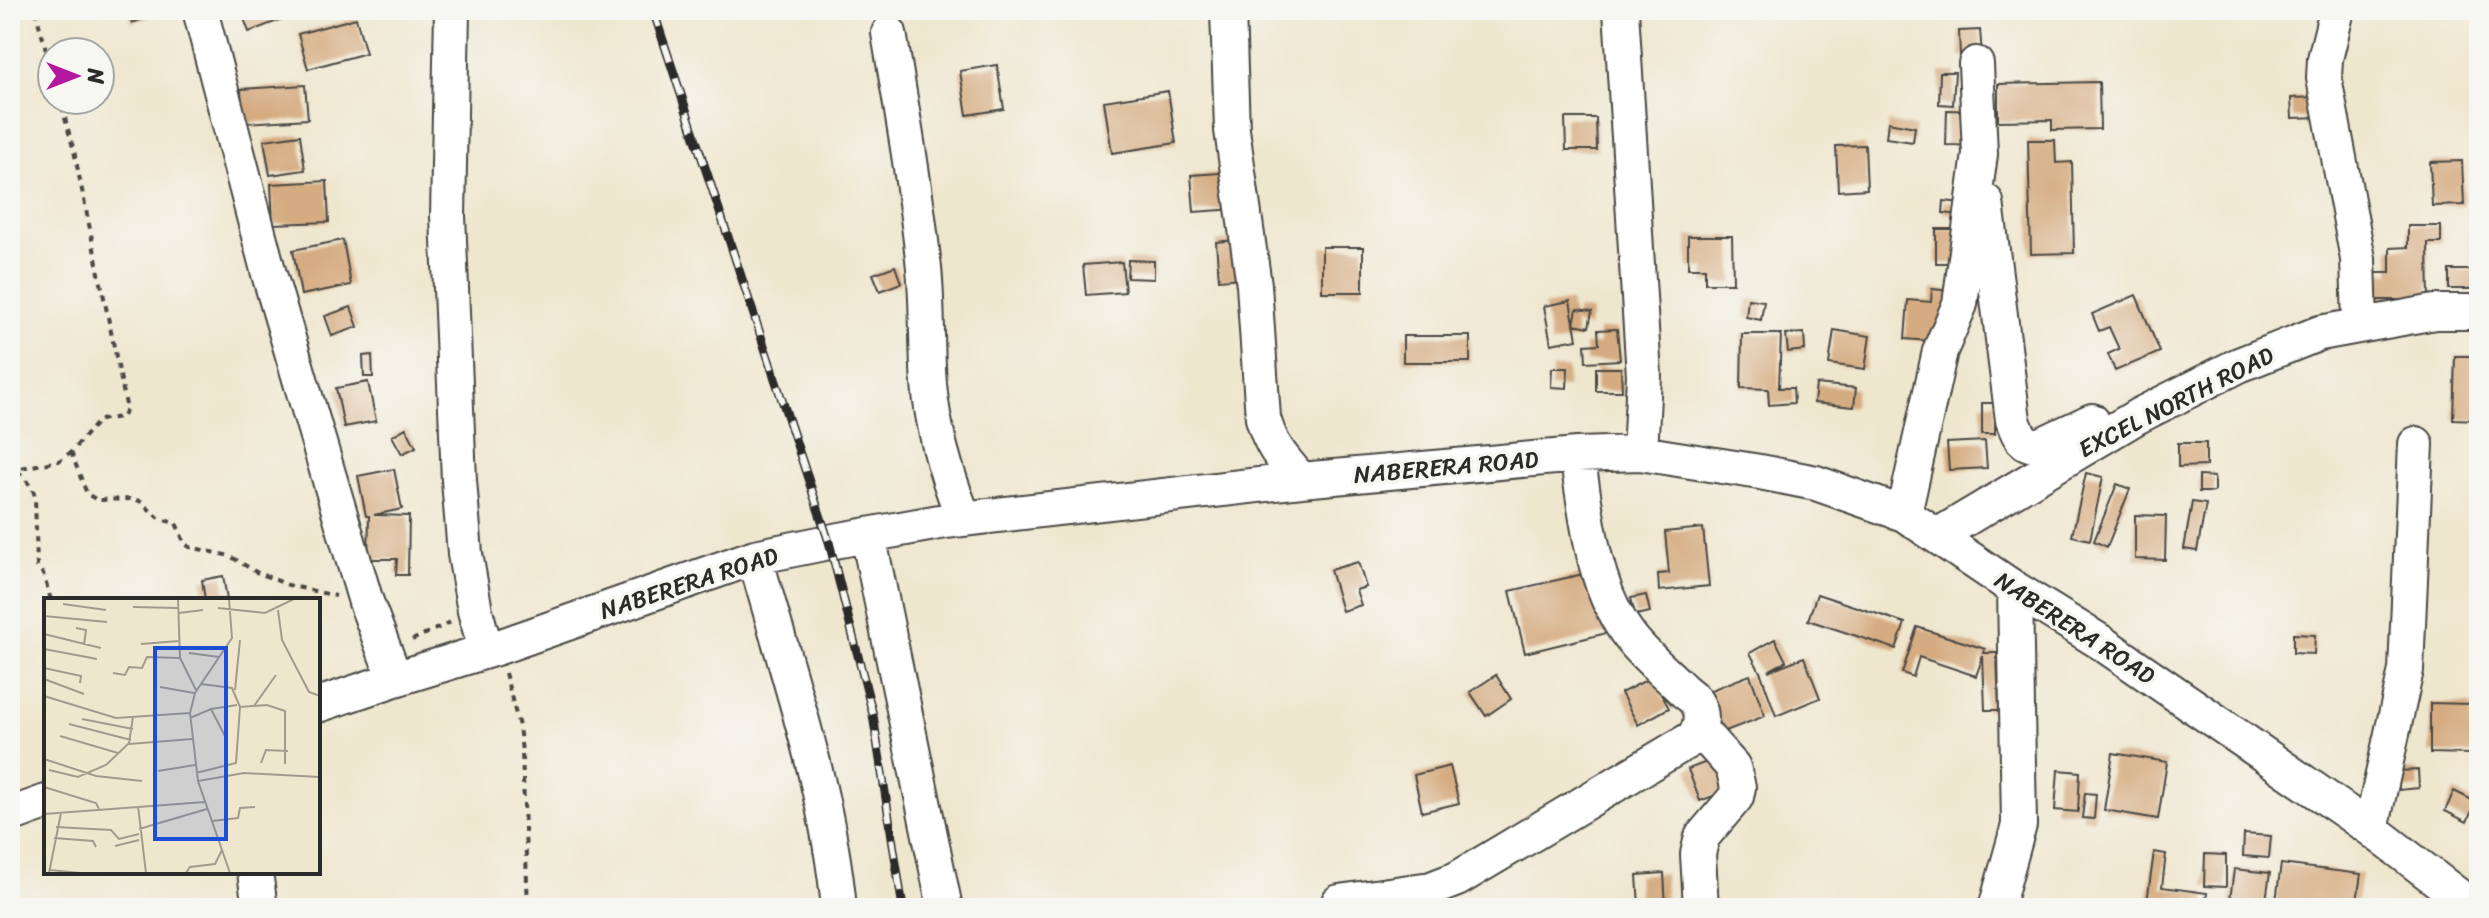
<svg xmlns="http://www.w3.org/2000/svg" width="2489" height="918" font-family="Sriracha,sans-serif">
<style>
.building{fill:#d5ac81}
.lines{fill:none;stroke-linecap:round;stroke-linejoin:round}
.minor-casing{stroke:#484743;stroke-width:38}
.path{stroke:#484743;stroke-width:4;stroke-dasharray:6 6;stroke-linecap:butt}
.minor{stroke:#fff;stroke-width:34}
.rail-casing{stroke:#2b2b2b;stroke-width:9}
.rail{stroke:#f6f6f2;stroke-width:6;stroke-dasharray:18;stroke-linecap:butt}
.labels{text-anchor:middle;stroke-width:7;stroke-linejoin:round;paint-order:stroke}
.street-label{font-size:24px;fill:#2b2b2b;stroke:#f6f6f2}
.inset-road{fill:none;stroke:#a19b8d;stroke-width:2}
.view{fill:#1d4ed8;fill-opacity:0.15;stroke:#1d4ed8;stroke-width:4}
.inset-edge{fill:none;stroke:#2b2b2b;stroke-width:4}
</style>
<rect width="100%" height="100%" fill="#f6f6f2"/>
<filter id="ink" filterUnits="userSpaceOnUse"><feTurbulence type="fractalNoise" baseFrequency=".0125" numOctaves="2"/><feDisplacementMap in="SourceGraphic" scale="16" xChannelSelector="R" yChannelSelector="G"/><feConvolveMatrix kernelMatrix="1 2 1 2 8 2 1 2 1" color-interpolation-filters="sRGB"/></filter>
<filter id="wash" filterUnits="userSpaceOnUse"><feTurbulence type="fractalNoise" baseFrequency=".006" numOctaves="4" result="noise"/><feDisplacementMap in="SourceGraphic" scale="32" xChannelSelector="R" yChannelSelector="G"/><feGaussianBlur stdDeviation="1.8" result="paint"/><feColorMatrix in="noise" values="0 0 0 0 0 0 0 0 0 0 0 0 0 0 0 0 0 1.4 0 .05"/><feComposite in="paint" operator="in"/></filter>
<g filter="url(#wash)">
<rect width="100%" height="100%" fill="#efe6ce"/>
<g id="blocks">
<path class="building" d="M128,10H147L149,17L132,23Z
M241,10H282L285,18L249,32Z
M356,18L366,53L308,69L298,34Z
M1980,30L1982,55L1960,56L1959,31Z
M997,65L1004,109L967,115L960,71Z
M1940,72H1955L1953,105L1939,104Z
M2099,82L2100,129L2052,130V120L1998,121V84Z
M305,85L308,119L243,123L241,89Z
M1168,91L1176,143L1112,153L1104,101Z
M2320,97L2322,117L2292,118L2291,98Z
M1947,110L1979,111L1978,146L1946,145Z
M1565,118H1596L1597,150H1566Z
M1888,122L1915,127L1913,142L1886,138Z
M300,135L305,170L270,175L264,140Z
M2028,140H2055L2056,163L2072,162L2074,253L2031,254Z
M1865,145L1867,189L1838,191L1836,146Z
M2462,161L2464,205L2432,206L2430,162Z
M1234,172L1236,209L1194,212L1191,175Z
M327,181L329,222L273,224L271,184Z
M1944,201L1961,203L1960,215L1943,213Z
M2408,226H2441V243H2428L2429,300H2360V273H2390V248L2408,247Z
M1936,229H1966V263H1936Z
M1688,236H1732L1733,283H1705V268H1688Z
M343,240L351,285L301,295L293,250Z
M1235,240L1255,277L1219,280L1216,242Z
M1322,247H1363V292H1322Z
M1128,260L1154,261V279L1127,278Z
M1122,262L1125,292L1086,295L1083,265Z
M895,266L901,283L880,291L873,274Z
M2449,270H2479V289H2449Z
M1932,289L1951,291L1944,342L1905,339L1908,300L1931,302Z
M2136,295L2160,352L2115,371L2108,354L2119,349L2109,327L2099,331L2092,314Z
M1748,299L1764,301L1761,320L1746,317Z
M1570,301L1577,339L1551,344L1544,306Z
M351,307L358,327L332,336L325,316Z
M1577,309L1592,311L1589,327L1574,324Z
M1617,329L1620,360L1586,362L1585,345L1599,344L1598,330Z
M1834,330L1870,336L1865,369L1829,364Z
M1804,333L1805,350L1788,352L1786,334Z
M1742,334H1781L1779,388H1793L1794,403L1769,405L1768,389L1741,388Z
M1403,336H1470V362H1403Z
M372,355L373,377H364L363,356Z
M2455,356H2479V420L2453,419Z
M1552,368H1568L1567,388L1551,387Z
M1596,368H1621L1622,391H1596Z
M368,382L376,421L344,427L336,388Z
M1816,384L1856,388L1854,407L1814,403Z
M1982,403H1995V434H1982Z
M406,428L416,447L402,454L392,436Z
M1985,441L1987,468L1949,470L1947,443Z
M2178,443H2206V466L2178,467Z
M394,469L402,509L374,515L409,516L408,575H396L397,559H368L369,516H366L358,476Z
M2086,473L2103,477L2090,540L2072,536Z
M2199,476L2214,477V492H2199Z
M2117,484L2130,489L2107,547L2094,541Z
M2192,502L2206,504L2197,551L2184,549Z
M2135,515L2166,516L2165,560L2135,559Z
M1703,528L1709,586L1659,591L1658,574L1669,573L1665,532Z
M1358,562L1366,587L1356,590L1361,605L1342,611L1330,570Z
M1605,569L1619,630L1525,653L1510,591Z
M223,576L227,599L205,600L202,580Z
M1817,594L1905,623L1896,649L1808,620Z
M1646,595L1650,612L1635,615L1631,598Z
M1917,627L1985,649L1984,653H1997L1999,710H1985L1983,656L1976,676L1919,657L1913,677L1902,673Z
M2293,634L2315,635L2314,654L2293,653Z
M1775,639L1786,661L1768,671L1804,657L1820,698L1776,716L1761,674L1750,653Z
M1496,675L1511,699L1486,716L1470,692Z
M1750,675L1765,716L1723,732L1708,691Z
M1652,677L1669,708L1638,725L1621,693Z
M2430,703L2472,704L2471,754L2430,753Z
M2113,753L2167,762L2158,819L2104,810Z
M1723,756L1735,788L1700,801L1688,769Z
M1450,766L1459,803L1422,812L1414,775Z
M2058,770L2080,772L2078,812L2055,810Z
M2418,770L2419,788L2399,790L2398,771Z
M2454,791L2476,802L2467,822L2445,811Z
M2085,793L2096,794L2094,819L2082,818Z
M2244,834L2271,836L2269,858L2243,856Z
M2154,852L2166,854L2162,887L2207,893L2205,908L2147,902Z
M2205,854L2226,855V887L2204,886Z
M2281,864L2361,874L2356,908H2229L2234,869L2270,873L2266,900L2276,901Z
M1664,873L1666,908L1639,907L1637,875Z"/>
</g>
</g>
<g filter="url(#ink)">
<use href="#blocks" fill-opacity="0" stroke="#484743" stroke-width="2"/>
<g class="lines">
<defs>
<path id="minor" d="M200,10L269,274L366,602L395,679
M452,10L448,216L459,480L465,554L475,611L486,650
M1228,10L1232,130L1254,285L1263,418C1271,447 1282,458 1301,480
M1621,10L1644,376L1640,453
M2337,10L2325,59L2324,78L2358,259L2360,324
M889,33C902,111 916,190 924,268C928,308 926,346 929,384C933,430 947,477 964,519
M1986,202L2013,420C2018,435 2023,447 2041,445L2092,421
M1904,514L1940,351L1960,304L1980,154L1976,64
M868,535L945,908
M1937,536L2138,416L2239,365L2320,333L2435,312H2479
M755,557C787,673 828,789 839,908
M318,705L395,679L499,647L755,557L829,542L945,521L1301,480L1577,455L1640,453L1760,472L1816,483L1904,514L2015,589L2099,641L2256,749L2371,829L2474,908
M1700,730L1733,767L1738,787L1736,797L1702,837L1698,854L1701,908
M10,815L46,802
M2371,829L2406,670L2416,444
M255,872L260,908
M1339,902L1431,889L1457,879L1693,738C1701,728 1704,716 1697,704C1695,699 1688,694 1684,691C1667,674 1646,657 1631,638C1592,588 1587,516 1577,455
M1996,908L2019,825L2015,589"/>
</defs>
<use href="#minor" class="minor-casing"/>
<path class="path" d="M35,10L52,71
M71,452L87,494L97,500L133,499L140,501L160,519L176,523L185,544L190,547L230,556L256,572L288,585L336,596
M10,462L32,487L35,496L37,567L43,574L51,600
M10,470L59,461L71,452L98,421L104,419L122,417L127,410L74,151L60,100
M412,640L451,622
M505,673L519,726L522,752L528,908"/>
<use href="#minor" class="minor"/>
<defs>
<path id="rail" d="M653,10L829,542L873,715L903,908"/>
</defs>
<use href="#rail" class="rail-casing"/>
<use href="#rail" class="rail"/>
</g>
</g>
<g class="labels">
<g class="street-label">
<text transform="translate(2176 402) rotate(-27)" y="8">EXCEL NORTH ROAD</text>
<text transform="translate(1446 467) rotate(-5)" y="8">NABERERA ROAD</text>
<text transform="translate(689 583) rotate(-18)" y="8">NABERERA ROAD</text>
<text transform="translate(2075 628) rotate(33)" y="8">NABERERA ROAD</text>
</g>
</g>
<g transform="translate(44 598)">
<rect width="276" height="276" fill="#efe6ce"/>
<path class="inset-road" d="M134,1L136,60L152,92M185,1L188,40L151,95L146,115L154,183L186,275M19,6L62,12M89,9L134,10M174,10L221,15L250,1M234,12L238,42L265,94L276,98M135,15L159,12M0,18L63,24M32,30L42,32L40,47M0,36L57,50M97,46L135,43M0,51L53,61M145,55L175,59M0,70L37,78L36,85M69,75L81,77L85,69L98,70L103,59L136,60M0,81L40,96M157,86L188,90L196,109L223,107L241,113V166M116,89L150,95M191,92L196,42M0,98L72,120L146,115M210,108L232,77M167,111L193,107M146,120L167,111L181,138M38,121L89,131M25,126L87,142M16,138L74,155M85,146L148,141M0,161L52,178L98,183M217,165L222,152L244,153M5,172L34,179L62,167L85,145L89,119M114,173L151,167M152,175L192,165L196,109M154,183L200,175L276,179M0,189L52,205L55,211M94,208L102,275M0,216L161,204M168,223L194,220L196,210L211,209M12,229L67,232L75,241L95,236M95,231L163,211M10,240L49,243L52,249M71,248L95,242M6,272L36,275M5,275L17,215M142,275L146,269L171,266L178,252"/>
<path class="view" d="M111,50H182V241H111Z"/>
<rect width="276" height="276" class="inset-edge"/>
</g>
<rect width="2489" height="918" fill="none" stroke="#f6f6f2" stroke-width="40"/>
<g transform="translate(76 76) rotate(90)"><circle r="38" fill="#f6f6f2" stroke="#a5a5a2" stroke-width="2"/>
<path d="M0-6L14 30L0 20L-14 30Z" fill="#b5179e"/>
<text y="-12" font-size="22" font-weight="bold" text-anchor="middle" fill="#2b2b2b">N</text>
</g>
</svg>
